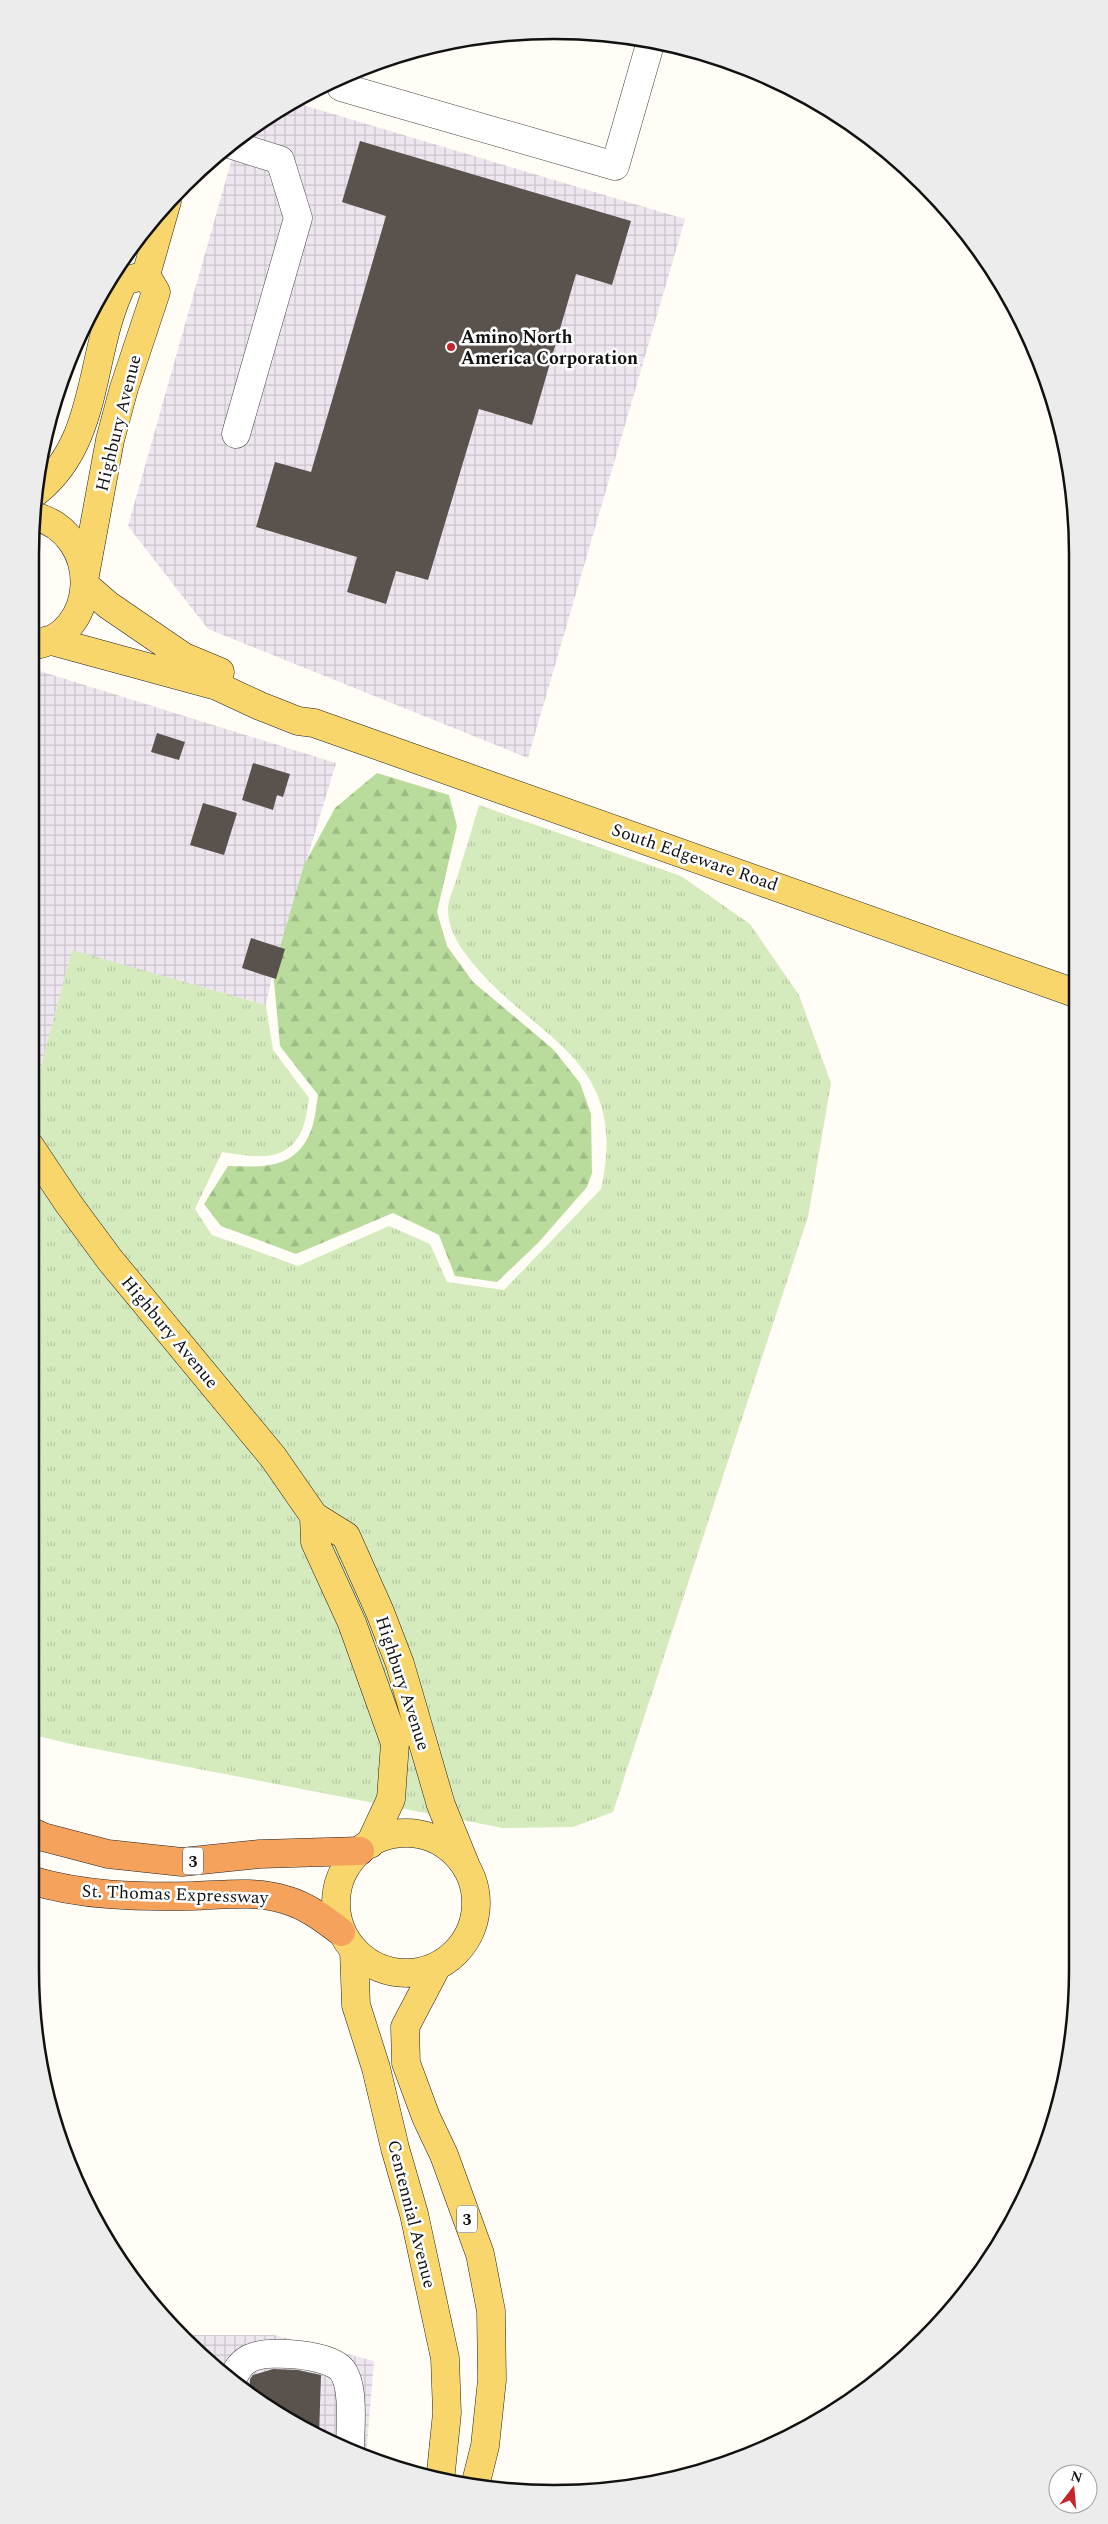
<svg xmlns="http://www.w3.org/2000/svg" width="1108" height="2524" font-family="Spectral,serif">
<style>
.industrial{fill:url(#industrial-grid)}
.grass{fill:url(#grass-tufts)}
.forest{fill:url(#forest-firs)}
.building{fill:#5a524d}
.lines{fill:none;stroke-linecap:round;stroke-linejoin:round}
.minor-casing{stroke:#444;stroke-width:29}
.major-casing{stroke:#222;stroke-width:29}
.highway-casing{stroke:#222;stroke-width:29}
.minor{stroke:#fff;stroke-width:28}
.major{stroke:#f9d66b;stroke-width:28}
.highway{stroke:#f5a25d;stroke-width:28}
.poi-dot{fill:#c4262e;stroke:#fff;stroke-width:2}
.labels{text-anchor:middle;stroke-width:5;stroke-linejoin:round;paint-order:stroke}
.shield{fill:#fff;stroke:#585858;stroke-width:1}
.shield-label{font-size:16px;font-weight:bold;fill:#111}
.poi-label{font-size:18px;font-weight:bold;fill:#111;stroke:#fff;text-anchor:start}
.street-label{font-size:18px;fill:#111;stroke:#fff}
.rim{fill:none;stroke:#111;stroke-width:2.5}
</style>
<defs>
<pattern id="industrial-grid" width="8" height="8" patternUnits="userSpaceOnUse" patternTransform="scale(1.25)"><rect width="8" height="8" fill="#eee6ef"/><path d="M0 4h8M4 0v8" fill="none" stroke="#cbc4cc"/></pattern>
<pattern id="grass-tufts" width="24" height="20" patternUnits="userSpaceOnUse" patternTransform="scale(1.25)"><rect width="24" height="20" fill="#d5ebbd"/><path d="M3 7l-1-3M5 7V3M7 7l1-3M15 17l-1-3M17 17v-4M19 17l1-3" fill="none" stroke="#b6c8a1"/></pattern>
<pattern id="forest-firs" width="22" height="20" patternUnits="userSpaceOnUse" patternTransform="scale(1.25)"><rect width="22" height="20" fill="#b9dc9c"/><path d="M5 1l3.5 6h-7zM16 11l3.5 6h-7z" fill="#9ebc85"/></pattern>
</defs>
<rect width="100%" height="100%" fill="#fffdf5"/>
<path class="industrial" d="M293,102L685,219L528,758L208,629L128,526L238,137Z
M30,668L336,763L273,971L266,1005L72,951L30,1108Z
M181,2335H274L374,2361L366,2457L292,2424L235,2386Z"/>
<path class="grass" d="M479,805L681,876L750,924L799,995L831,1083L808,1217L613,1812L573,1827L503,1828L75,1745L30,1734V1108L72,950L266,1005L273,1050L309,1098C307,1108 306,1122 301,1132C285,1165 252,1156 222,1152L195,1209L212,1235L298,1266L389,1226L430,1244L447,1282L504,1290L601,1189C631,1054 532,1041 467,956C457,943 447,925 448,907C449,898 454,887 457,878C464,854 472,830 479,805Z"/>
<path class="forest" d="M377,773L449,795L457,826L437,912L447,946L473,982L553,1049L580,1083L591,1114L592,1173L587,1187L538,1243L497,1282L455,1276L439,1235L393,1213L296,1254L221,1226L204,1204L228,1166C262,1167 294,1170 310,1133C315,1122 316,1107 318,1095L280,1046L273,971L304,865L335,808Z"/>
<path class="building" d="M360,141L631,221L612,285L576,274L532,425L479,409L428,580L396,571L386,604L347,592L357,557L256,527L275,462L311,472L386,216L342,202Z
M157,733L185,742L179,760L151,752Z
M253,763L290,774L283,797L277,795L273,810L242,800Z
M203,803L237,813L224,855L190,845Z
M251,938L285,949L276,979L242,968Z
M273,2369L298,2370L321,2375L319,2436L292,2424L249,2395L250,2379L253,2375Z"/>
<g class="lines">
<defs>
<path id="minor" d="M344,76L341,87L615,166L651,41
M229,144L280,160L298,218L236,434
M231,2382C236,2371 241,2361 253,2357C271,2350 329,2354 342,2370C355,2387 350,2429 350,2450"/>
<path id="major" d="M36,492C102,440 88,349 124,281L146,275
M85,575L110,440L124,388L156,292L146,275L167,201
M85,585L108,605L184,657L220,672
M48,640L217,686L260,706L298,721L314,723L1075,993
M30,646C100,638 104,534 34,516
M30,1146L68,1203L110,1260L273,1457L314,1516L346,1536L380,1612L400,1664L441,1805L467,1869
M314,1516L315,1542L352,1623L395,1743L391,1799L370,1844
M336 1903a70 70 0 1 1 140 0a70 70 0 1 1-140 0Z
M354,1951L356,2005L376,2068L395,2148L414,2214L445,2358L447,2413L440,2481
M437,1966L405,2027L406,2063L426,2117L444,2155L480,2254L491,2311L492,2380L485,2446L475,2486"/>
<path id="highway" d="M30,1831L43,1837L108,1854L182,1862L260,1854L360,1851
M30,1880C83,1896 137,1897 192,1896C223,1895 255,1890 286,1900C307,1906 324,1919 341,1932"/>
</defs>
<use href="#minor" class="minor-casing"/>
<use href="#major" class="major-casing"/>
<use href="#highway" class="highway-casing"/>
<use href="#minor" class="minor"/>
<use href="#major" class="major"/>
<use href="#highway" class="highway"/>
</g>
<circle class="poi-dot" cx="451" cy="347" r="5"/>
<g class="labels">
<g class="shield">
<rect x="183" y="1847.5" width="20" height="27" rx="4"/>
<rect x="457" y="2205.5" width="20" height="27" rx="4"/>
</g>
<g class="shield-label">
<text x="193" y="1867">3</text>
<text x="467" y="2225">3</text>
</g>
<g class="poi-label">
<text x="461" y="343">Amino North<tspan x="461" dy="21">America Corporation</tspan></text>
</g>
<g class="street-label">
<text transform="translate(118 423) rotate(-76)" y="6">Highbury Avenue</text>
<text transform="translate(695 857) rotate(19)" y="6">South Edgeware Road</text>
<text transform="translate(170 1332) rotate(50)" y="6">Highbury Avenue</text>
<text transform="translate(403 1683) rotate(72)" y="6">Highbury Avenue</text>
<text transform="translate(175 1894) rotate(2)" y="6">St. Thomas Expressway</text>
<text transform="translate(412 2214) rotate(76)" y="6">Centennial Avenue</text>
</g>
</g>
<path d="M0 0H1108V2524H0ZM554 39H554A515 515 0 0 1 1069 554V1970A515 515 0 0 1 554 2485H554A515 515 0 0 1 39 1970V554A515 515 0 0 1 554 39Z" fill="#ececec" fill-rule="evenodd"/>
<path class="rim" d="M554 39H554A515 515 0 0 1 1069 554V1970A515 515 0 0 1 554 2485H554A515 515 0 0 1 39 1970V554A515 515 0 0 1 554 39Z"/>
<g transform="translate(1073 2489) rotate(16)"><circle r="24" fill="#ffffff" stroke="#a0a0a0"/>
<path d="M0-4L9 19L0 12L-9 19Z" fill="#c4262e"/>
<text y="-8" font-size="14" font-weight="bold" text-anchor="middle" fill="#111111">N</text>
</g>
</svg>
